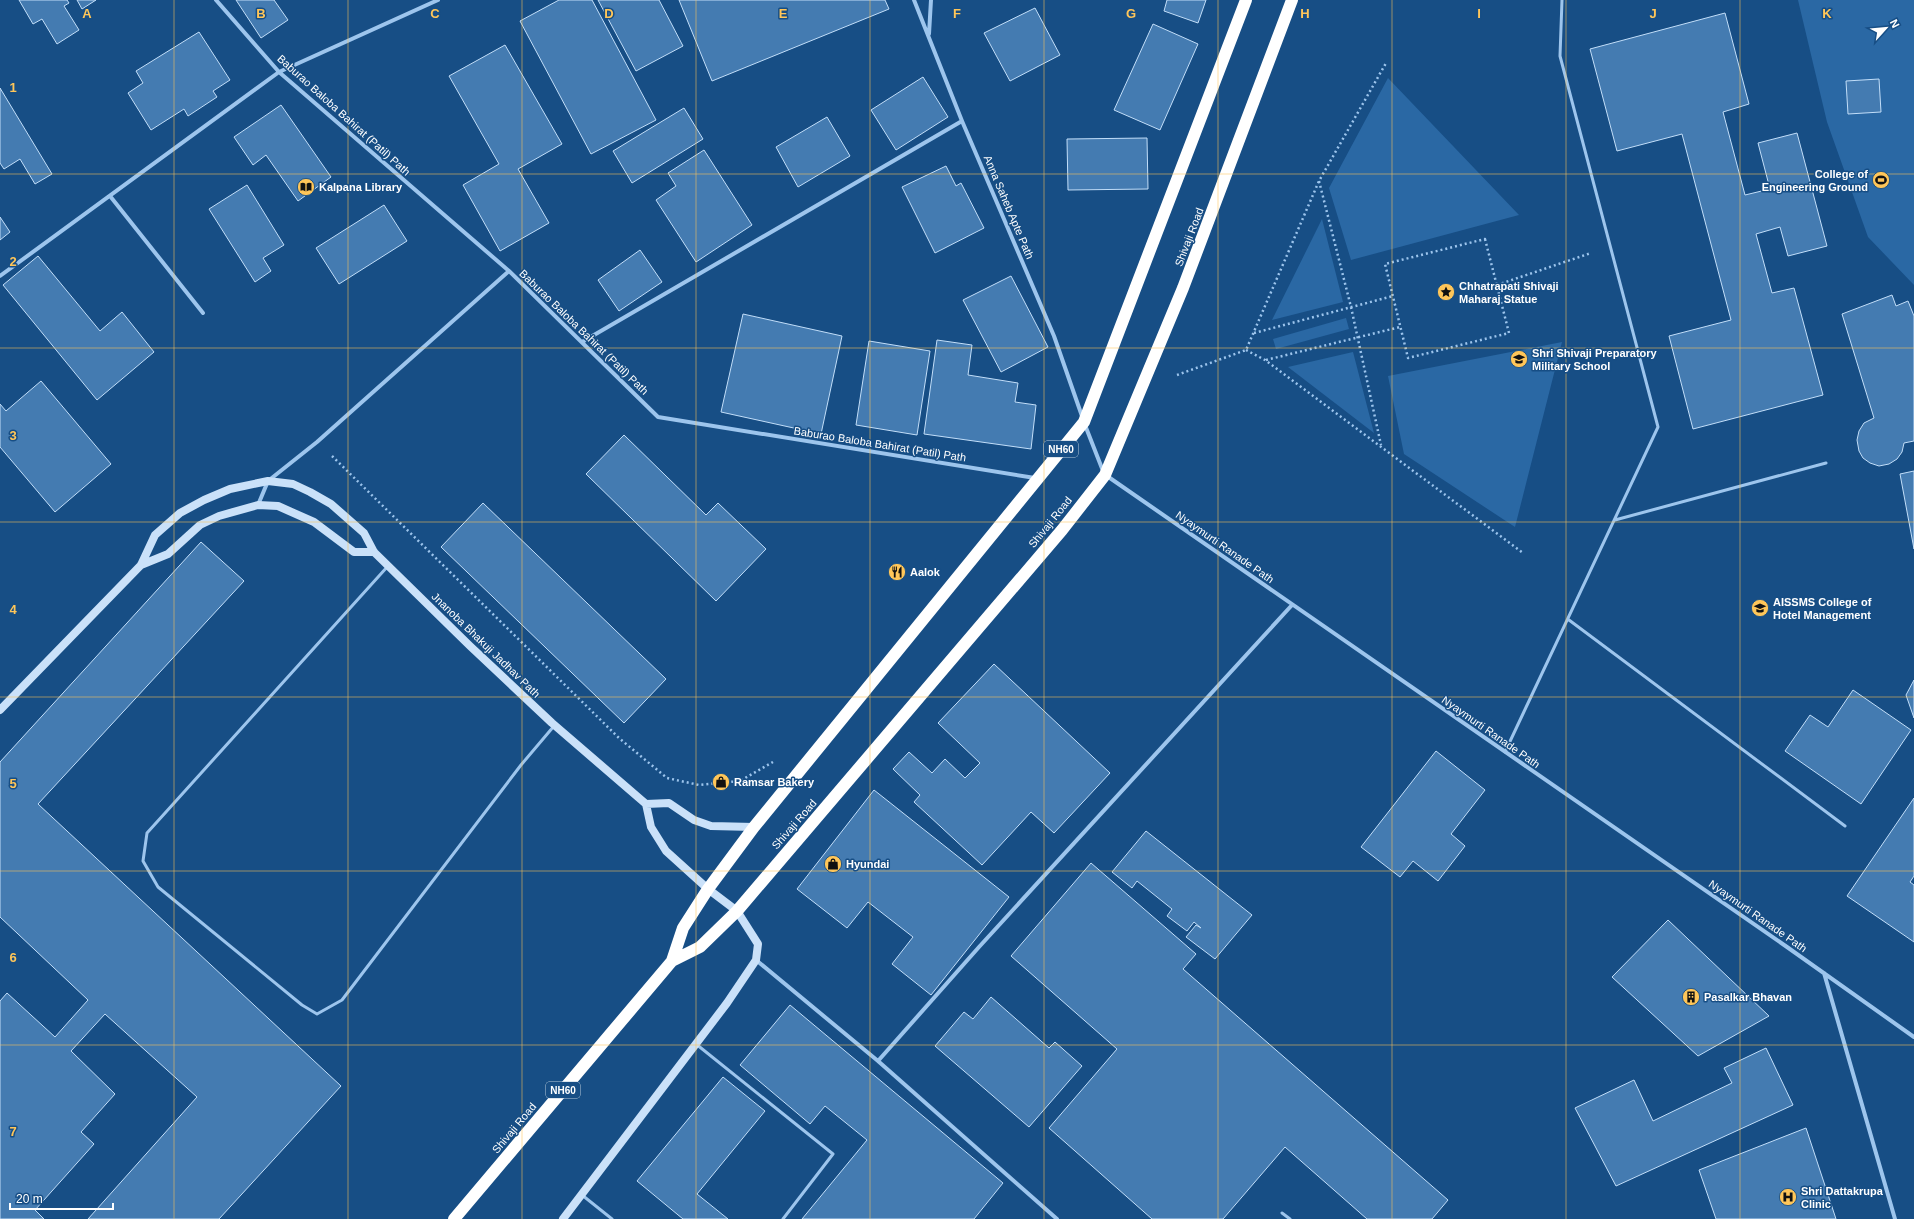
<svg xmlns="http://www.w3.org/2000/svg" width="1914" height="1219" font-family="Helvetica,sans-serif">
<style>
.green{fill:#2a68a4}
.building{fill:#447bb1;stroke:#c2def9}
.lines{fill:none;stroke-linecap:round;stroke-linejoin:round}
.path{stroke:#9dc5ed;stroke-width:2.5;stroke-dasharray:2 3;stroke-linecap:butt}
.lane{stroke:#9dc5ed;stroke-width:3}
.street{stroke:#9dc5ed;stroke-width:4}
.secondary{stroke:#cae1f9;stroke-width:8}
.highway{stroke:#fff;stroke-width:12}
.grid{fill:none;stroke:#ffc659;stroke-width:1;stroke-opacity:0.55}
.labels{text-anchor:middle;stroke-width:3;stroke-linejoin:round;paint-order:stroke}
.shield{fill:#174e85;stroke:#b9cada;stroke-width:1}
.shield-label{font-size:10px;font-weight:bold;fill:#fff}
.street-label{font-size:11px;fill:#fff;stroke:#174e85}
.poi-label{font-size:11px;font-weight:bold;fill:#fff;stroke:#174e85;text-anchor:start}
.grid-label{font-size:13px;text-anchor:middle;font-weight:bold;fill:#ffc659;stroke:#174e85;stroke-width:3;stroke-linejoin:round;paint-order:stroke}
</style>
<rect width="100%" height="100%" fill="#174e85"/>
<path class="green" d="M1798,0H1914V285L1868,237L1827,122Z
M1388,78L1519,215L1351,260L1329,188Z
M1322,219L1343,302L1272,320Z
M1346,318L1349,329L1276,349L1273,339Z
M1562,342L1515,527L1404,454L1388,376Z
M1353,352L1374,433L1288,367Z"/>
<path class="building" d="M19,0H67L69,3L64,6L79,30L57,44L42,19L33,24Z
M77,0H96L82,9Z
M236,0H274L288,20L261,38Z
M559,0H592L656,120L591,154L520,21Z
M598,0H659L683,46L636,71Z
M679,0H885L889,9L712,81Z
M1167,0H1206L1198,23L1164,11Z
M1035,8L1060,55L1010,81L984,33Z
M1725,13L1749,104L1723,112L1745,195L1770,189L1758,143L1797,133L1827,246L1788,256L1780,227L1756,234L1772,293L1794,288L1823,395L1693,429L1669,336L1731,320L1682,134L1617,151L1590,49Z
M1153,24L1198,44L1160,130L1114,110Z
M199,32L230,80L213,91L217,97L188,116L184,109L151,130L128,93L143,83L136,71Z
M505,45L562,144L518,169L549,223L500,251L463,185L499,164L449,76Z
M923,77L948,117L896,150L871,110Z
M1879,79L1881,112L1848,114L1846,81Z
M0,88L52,174L35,184L20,159L4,169L0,163Z
M281,105L331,177L298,201L266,155L253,165L234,137Z
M684,108L703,139L632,183L613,151Z
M827,117L850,156L798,187L776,147Z
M1147,138L1148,189L1068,190L1067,139Z
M704,150L752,225L696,262L656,200L676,186L668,173Z
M946,166L956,186L961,183L984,228L935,253L902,187Z
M247,185L284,245L263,258L271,271L255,282L209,209Z
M384,205L407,241L339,284L316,248Z
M0,217L10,232L0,240Z
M640,250L662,282L619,311L598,280Z
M38,256L100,331L122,312L154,352L97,400L3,285Z
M1011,276L1048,347L1001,372L963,300Z
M1892,295L1896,306L1908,301L1914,316V441L1904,443L1902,452L1897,459L1889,464L1879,466L1870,463L1863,458L1859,451L1857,440L1859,431L1864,423L1874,418L1842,314Z
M743,314L842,336L821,434L721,412Z
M937,340L972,345L968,375L1018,383L1015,402L1036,405L1031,449L924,434Z
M869,341L930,351L917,435L856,425Z
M41,381L111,464L55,512L0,447V404L6,411Z
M624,435L706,515L718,503L766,549L716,601L586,474Z
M1914,471V549L1900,474Z
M483,503L666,679L624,723L441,547Z
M201,542L244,581L38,804L341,1086L219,1219H88L197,1097L105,1014L71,1051L115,1094L81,1132L94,1144L35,1210L44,1219H0V1001L7,993L55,1037L88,1000L0,917V762Z
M994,664L1110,773L1054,833L1031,812L982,865L914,802L920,795L893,769L909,752L932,773L945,759L965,778L980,763L938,723Z
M1914,680V718L1906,695Z
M1853,690L1911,730L1861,804L1785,751L1810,715L1828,727Z
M1436,751L1485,790L1451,834L1465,846L1438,881L1413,861L1400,877L1361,847Z
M874,790L1009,897L931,995L892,964L913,937L868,902L847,928L797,889Z
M1914,798V876L1910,882L1914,885V942L1847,896Z
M1146,831L1252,915L1215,959L1186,937L1196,925L1201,928L1194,922L1187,931L1167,916L1172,909L1137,881L1132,888L1112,872Z
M1091,863L1196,954L1183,969L1448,1200L1432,1219H1367L1285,1147L1223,1219H1152L1049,1128L1117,1049L1011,956Z
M1668,920L1769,1016L1698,1056L1612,977Z
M991,997L1049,1048L1055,1042L1082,1066L1029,1127L935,1046L964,1012L973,1019Z
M790,1005L1003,1183L974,1219H802L867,1140L825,1106L810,1124L740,1065Z
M1766,1048L1793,1105L1616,1186L1575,1108L1634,1080L1653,1121L1732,1083L1724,1068Z
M723,1077L765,1111L697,1194L728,1219H683L637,1181Z
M1806,1128L1836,1219H1716L1699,1170Z"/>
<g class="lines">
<path class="path" d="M1319,181L1351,307L1381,445
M1485,239L1509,333L1408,358L1385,264Z
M1497,285L1591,253
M1254,333L1393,296
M1246,350L1265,360L1523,553
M1266,360L1400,327
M1177,375L1246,350L1319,181L1386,63
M332,456L619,738L667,778L699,785L740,781L773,762"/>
<path class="lane" d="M1615,520L1826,463
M388,566L147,833L143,861L158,887L302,1005L317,1014L342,1000L521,765L554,726
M1569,620L1845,826
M1505,752L1658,427L1560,56L1562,0
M696,1044L833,1154L783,1219
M582,1195L612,1219
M1282,1213L1290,1219"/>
<path class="street" d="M216,0L279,72L509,271L658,417L1035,478
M914,0L962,121L1054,336L1083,419
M929,34L931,0
M110,196L203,313
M0,276L279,72L438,0
M582,342L962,121
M1085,425L1103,471
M1107,476L1787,947L1914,1037
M258,505L268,481L317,442L509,271
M756,960L878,1061L1057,1219
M1824,973L1895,1219
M878,1061L979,947L1292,605"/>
<path class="secondary" d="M141,565L168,554L200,525L219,516L258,505L278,506L314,522L354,552H374
M0,710L141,565L155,535L180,513L204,500L230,489L268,481L293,484L310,492L331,504L364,533L374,552L470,646L552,723L646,804L651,827L666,851L708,889L737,911L758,944L756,960L727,1003L563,1219
M646,804L669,803L694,820L711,826L754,827"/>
<path class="highway" d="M672,961L683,928L708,889L754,827L1084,422L1246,0
M454,1219L672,961L700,947L737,911L1062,530L1105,475L1183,288L1292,0"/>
</g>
<path class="grid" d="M174,0V1219M348,0V1219M522,0V1219M696,0V1219M870,0V1219M1044,0V1219M1218,0V1219M1392,0V1219M1566,0V1219M1740,0V1219M0,174H1914M0,348H1914M0,522H1914M0,697H1914M0,871H1914M0,1045H1914"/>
<defs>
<symbol id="stadium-disc" viewBox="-11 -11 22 22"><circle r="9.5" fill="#ffc659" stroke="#174e85"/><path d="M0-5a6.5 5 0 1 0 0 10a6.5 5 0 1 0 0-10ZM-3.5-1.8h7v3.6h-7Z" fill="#111"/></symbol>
<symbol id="library-disc" viewBox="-11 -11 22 22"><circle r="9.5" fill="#ffc659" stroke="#174e85"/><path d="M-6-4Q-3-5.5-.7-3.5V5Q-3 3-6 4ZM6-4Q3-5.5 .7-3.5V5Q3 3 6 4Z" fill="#111"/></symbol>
<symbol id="sight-disc" viewBox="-11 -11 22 22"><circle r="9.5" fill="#ffc659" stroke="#174e85"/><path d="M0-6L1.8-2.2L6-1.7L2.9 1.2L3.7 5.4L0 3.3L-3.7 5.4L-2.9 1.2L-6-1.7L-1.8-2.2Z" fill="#111"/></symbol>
<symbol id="school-disc" viewBox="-11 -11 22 22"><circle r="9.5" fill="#ffc659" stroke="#174e85"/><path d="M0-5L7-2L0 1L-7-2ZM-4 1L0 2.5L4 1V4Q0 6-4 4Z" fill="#111"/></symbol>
<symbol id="restaurant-disc" viewBox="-11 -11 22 22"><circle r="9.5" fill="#ffc659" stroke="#174e85"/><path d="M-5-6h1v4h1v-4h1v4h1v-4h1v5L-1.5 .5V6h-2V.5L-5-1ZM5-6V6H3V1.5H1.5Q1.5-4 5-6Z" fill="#111"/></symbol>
<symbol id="university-disc" viewBox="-11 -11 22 22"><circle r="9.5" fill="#ffc659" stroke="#174e85"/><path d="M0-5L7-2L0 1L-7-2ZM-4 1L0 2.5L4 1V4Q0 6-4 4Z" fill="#111"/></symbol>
<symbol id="shop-disc" viewBox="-11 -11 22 22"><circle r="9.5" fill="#ffc659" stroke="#174e85"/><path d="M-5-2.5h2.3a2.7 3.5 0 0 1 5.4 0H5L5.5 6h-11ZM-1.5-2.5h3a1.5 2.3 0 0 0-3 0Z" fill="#111"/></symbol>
<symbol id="building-disc" viewBox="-11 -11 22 22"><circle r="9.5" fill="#ffc659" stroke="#174e85"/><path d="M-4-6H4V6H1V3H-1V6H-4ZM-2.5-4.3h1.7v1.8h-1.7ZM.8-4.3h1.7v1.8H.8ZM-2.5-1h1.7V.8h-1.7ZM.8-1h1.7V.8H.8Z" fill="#111"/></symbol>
<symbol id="hospital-disc" viewBox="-11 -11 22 22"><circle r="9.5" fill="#ffc659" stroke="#174e85"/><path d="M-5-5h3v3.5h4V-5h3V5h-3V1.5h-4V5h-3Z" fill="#111"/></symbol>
</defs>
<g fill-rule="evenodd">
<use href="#stadium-disc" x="1871" y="170" width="20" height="20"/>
<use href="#library-disc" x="296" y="177" width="20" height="20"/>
<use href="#sight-disc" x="1436" y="282" width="20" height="20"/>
<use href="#school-disc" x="1509" y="349" width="20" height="20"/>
<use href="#restaurant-disc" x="887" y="562" width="20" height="20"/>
<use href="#university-disc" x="1750" y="598" width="20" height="20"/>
<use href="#shop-disc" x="711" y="772" width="20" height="20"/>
<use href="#shop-disc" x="823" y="854" width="20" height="20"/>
<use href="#building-disc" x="1681" y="987" width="20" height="20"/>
<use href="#hospital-disc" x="1778" y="1187" width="20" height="20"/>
</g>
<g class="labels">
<g class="shield">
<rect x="1044" y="441" width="34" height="16" rx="3"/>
<rect x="546" y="1082" width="34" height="16" rx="3"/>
</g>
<g class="shield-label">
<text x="1061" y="453">NH60</text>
<text x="563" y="1094">NH60</text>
</g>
<g class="street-label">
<text transform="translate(344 115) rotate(42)" y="4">Baburao Baloba Bahirat (Patil) Path</text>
<text transform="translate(1009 207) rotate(67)" y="4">Anna Saheb Apte Path</text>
<text transform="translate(1189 237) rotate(-69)" y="4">Shivaji Road</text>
<text transform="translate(584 332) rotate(44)" y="4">Baburao Baloba Bahirat (Patil) Path</text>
<text transform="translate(880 444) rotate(9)" y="4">Baburao Baloba Bahirat (Patil) Path</text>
<text transform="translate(1050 522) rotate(-51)" y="4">Shivaji Road</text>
<text transform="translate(1225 547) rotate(35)" y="4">Nyaymurti Ranade Path</text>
<text transform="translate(486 645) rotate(44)" y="4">Jnanoba Bhakuji Jadhav Path</text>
<text transform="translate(1491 732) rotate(35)" y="4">Nyaymurti Ranade Path</text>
<text transform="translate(794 824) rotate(-49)" y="4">Shivaji Road</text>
<text transform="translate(1758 916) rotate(35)" y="4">Nyaymurti Ranade Path</text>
<text transform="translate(514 1128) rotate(-50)" y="4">Shivaji Road</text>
</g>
<g class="poi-label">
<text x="1868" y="178" text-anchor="end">College of<tspan x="1868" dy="13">Engineering Ground</tspan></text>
<text x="319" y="191">Kalpana Library</text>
<text x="1459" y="290">Chhatrapati Shivaji<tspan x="1459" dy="13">Maharaj Statue</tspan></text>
<text x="1532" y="357">Shri Shivaji Preparatory<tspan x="1532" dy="13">Military School</tspan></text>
<text x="910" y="576">Aalok</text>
<text x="1773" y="606">AISSMS College of<tspan x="1773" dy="13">Hotel Management</tspan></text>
<text x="734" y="786">Ramsar Bakery</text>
<text x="846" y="868">Hyundai</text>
<text x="1704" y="1001">Pasalkar Bhavan</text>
<text x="1801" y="1195">Shri Dattakrupa<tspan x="1801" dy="13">Clinic</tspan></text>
</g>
</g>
<g class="grid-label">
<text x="87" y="18">A</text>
<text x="261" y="18">B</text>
<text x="435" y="18">C</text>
<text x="609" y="18">D</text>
<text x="783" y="18">E</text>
<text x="957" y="18">F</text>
<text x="1131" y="18">G</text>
<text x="1305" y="18">H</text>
<text x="1479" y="18">I</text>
<text x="1653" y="18">J</text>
<text x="1827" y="18">K</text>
<text x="13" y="92">1</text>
<text x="13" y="266">2</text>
<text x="13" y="440">3</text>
<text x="13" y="614">4</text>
<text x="13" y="788">5</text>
<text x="13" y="962">6</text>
<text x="13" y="1136">7</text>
</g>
<g transform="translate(1886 28) rotate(63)" stroke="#174e85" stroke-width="3" paint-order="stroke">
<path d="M0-3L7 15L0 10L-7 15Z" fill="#ffffff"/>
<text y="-6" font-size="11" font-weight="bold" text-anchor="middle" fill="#ffffff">N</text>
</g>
<path d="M10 1203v6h103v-6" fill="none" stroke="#ffffff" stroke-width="2"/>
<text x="16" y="1203" font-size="12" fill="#ffffff" stroke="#174e85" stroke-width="3" paint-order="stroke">20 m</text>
</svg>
